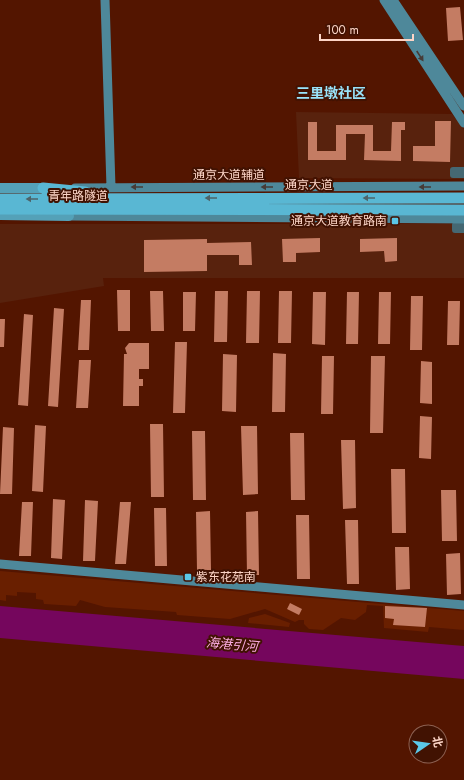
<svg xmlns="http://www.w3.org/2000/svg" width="464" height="780" font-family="Jost,'Noto Sans SC',sans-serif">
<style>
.built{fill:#58220d}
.green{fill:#691f00}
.water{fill:#75065d}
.building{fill:#c47c63}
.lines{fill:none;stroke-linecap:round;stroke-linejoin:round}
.street{stroke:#456873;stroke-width:6}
.secondary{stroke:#4e889a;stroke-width:9}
.primary{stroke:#54a1b8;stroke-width:10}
.highway{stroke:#59b7d3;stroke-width:11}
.oneway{fill:#463b37}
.oneway2{fill:#4d646a}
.poi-dot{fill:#5bc7e7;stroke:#411202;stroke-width:1.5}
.labels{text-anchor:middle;stroke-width:4;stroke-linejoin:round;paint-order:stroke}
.street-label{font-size:12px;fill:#fdd5c7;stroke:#411202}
.poi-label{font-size:12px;fill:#fdd5c7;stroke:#411202;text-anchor:end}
.water-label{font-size:13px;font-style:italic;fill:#fcace2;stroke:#411202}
.quarter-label{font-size:14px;font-weight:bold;fill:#99e3fa;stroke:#411202}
</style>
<rect width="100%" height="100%" fill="#531500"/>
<path class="built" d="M296,112L452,114L464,129V179L299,178Z
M0,224H464V278H103L104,286L0,303Z"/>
<path class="green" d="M0,571L464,611V630L429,627L428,632L384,628L383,606L367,605L366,612L355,620L341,618L323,630L309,629L304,624V620H299L295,622L265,609L230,619L177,615L176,612L105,607L80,600L76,606L44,604L43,600L36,599V593L17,592V596L6,595V601L0,600Z
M265,614L290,623L289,627L248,623L249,618Z"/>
<path class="water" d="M0,606L464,646V679L0,638Z"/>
<path class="building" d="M460,7L463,40L448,41L446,8Z
M435,121H451L450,162L413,161V146H435Z
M308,122H317V151H336V125H373V151H391L392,122H405V130H401V161L364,160L365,134H346V160H308Z
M320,238V252L296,253V262H283L282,239Z
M397,238V261L385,262L384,251L360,252V239Z
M207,239V243L251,242L252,265H239V255H207V271L144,272V240Z
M117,290H130V331H118Z
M150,291H163L164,331H151Z
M215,291H228L227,342H214Z
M247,291H260L259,343H246Z
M279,291H292L291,343H278Z
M183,292H196L195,331H183Z
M313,292H326L325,345L312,344Z
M347,292H359L358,344H346Z
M379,292H391L390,344H378Z
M411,296H423L422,350H410Z
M81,300H91L89,350H78Z
M448,301H460L459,345H447Z
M54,308L64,309L58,407L48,406Z
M24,314L33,315L28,406L18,405Z
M0,319H5L4,347H0Z
M175,342H187L185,413H173Z
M129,343H149V369H139V379H143V386H139V406H123L124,354H127L125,348Z
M273,353L286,354L285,412H272Z
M223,354L237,355L236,412L222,411Z
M322,356H334L333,414H321Z
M371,356H385L383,433H370Z
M79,360H91L88,408H76Z
M421,361L432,362V404L420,403Z
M420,416L432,417L431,459L419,458Z
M150,424H163L164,497H151Z
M35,425L46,426L43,492L32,491Z
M241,426H257L258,494L243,495Z
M3,427L14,428L12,494H0Z
M192,431H205L206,500H193Z
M290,433H304L305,500H291Z
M341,440H355L356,508L343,509Z
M391,469H405L406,533H392Z
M441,490H456L457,541H442Z
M53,499L65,500L62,559L51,558Z
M85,500L98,501L95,561H83Z
M22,502H33L31,556H19Z
M120,502H131L126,564H115Z
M154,508H166L167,566H155Z
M210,511L211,570H197L196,512Z
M258,511L259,575H247L246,512Z
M296,515H309L310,579H297Z
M345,520H358L359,584H347Z
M395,547H409L410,589L396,590Z
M460,553L461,594L447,595L446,554Z
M290,603L302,609L299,615L287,609Z
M385,606L427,608L425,627L393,625L394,619L385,618Z"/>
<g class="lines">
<path class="street" d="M464,170H453V175H464
M464,225H455V230H464"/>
<path class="secondary" d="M105,0L111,187
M384,0L464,123
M393,0L464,106
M75,188L464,186
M69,216L464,219
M0,564L464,605"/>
<path class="primary" d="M0,188H43
M0,215L69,216"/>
<path class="highway" d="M43,188L85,192
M0,199L464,198
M0,209L464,210"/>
</g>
<defs><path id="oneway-solid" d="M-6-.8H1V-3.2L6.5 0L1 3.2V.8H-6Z"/></defs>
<g class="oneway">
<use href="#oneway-solid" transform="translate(420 56) rotate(57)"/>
<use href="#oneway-solid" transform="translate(137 187) rotate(-180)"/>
<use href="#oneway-solid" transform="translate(267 187) rotate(180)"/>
<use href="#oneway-solid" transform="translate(425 187) rotate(180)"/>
</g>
<g class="oneway2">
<use href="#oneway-solid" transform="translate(211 198) rotate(180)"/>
<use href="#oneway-solid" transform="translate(369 198) rotate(180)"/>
<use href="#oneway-solid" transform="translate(32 199) rotate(180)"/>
</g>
<g class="poi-dot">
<rect x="391" y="217" width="8" height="8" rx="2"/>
<rect x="184" y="573" width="8" height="8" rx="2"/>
</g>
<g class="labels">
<g class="street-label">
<text x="229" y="179">通京大道辅道</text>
<text x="309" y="189">通京大道</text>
<text x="78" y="200">青年路隧道</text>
</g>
<g class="poi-label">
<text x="387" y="225">通京大道教育路南</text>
<text x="196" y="581" text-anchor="start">紫东花苑南</text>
</g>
<g class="water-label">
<text transform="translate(232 644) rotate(5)" y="5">海港引河</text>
</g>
<g class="quarter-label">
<text x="331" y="98">三里墩社区</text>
</g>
</g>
<g transform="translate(428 744) rotate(77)"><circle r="19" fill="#411202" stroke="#8c6051"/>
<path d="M0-3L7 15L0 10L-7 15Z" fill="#5bc7e7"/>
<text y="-6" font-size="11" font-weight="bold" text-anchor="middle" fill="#fdd5c7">北</text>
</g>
<path d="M320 34v6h93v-6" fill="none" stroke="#fdd5c7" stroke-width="2"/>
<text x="326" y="34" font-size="12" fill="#fdd5c7" stroke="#411202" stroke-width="3" paint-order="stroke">100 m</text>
</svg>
